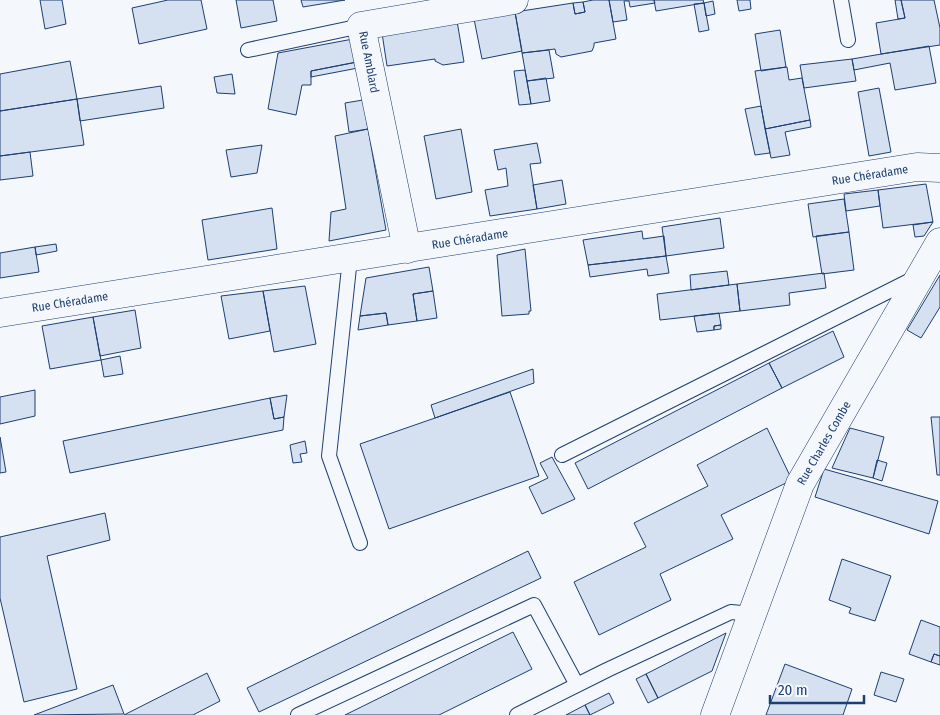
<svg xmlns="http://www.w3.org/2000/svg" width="940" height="715" font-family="'Fira Sans Condensed',sans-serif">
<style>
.building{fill:#d5e0f0;stroke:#1d3f73}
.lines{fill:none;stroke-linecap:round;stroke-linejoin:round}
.lane-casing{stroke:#1d3f73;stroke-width:16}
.street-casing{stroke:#1d3f73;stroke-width:29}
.lane{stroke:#f4f7fb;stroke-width:14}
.street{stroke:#f4f7fb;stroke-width:28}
.labels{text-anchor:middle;stroke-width:4;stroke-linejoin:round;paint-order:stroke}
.street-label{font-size:12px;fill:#1d3f73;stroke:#f4f7fb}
</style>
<rect width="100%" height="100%" fill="#f4f7fb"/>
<path class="building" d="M40,0H62L66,24L45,29Z
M168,0H201L207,29L139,44L132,8Z
M236,0H273L277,21L241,28Z
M301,0H345L303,7Z
M593,0H609L616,39L594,43V46L592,51L561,57L556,54L555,49L522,53L515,12L573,3L575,14L585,12L583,2Z
M609,0H654L655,3L630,7L629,1H624L627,20L613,22Z
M654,0H703L704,3L656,11Z
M737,0H750L751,9L739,11Z
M895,0H901L905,18L898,19Z
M901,0H934L940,28V45L881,54L876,23L905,18Z
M713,1L715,14L706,16L704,3Z
M583,2L585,12L575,14L573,3Z
M704,3L709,30L699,32L694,4Z
M515,12L522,51L482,59L474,19Z
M457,21L464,62L443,65L435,61V59L387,66L382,33Z
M780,30L786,67L761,71L755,34Z
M353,39L357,62L311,71V85H302L296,115L268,109L278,53Z
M929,46L936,83L895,90L890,63L854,70L852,59Z
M549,50L554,78L527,81L522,53Z
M852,59L856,81L804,88L800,65Z
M70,61L77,99L0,111V74Z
M357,62L358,68L311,77V71Z
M787,67L789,80L802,78L810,120L765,129L755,71Z
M525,70L531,104L519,105L514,71Z
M232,74L235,94L217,93L214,77Z
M546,78L550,101L531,104L527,81Z
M161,86L164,108L80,121L77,99Z
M879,88L891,152L869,156L858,92Z
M77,99L84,145L0,156V111Z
M363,100L368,129L349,132L345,103Z
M761,106L770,153L755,155L745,109Z
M810,120L811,127L785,132L790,155L771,158L765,129Z
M368,129L386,230L329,241L331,212L346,209L335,136Z
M461,129L472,192L436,199L424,136Z
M537,143L541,163L530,164L537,209L490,216L485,190L508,186L506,168L498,170L494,150Z
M262,145L257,173L231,177L226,150Z
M30,152L33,176L0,180V156Z
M562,180L566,204L537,209L533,185Z
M926,184L933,222L883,228L878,190Z
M878,190L880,206L846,211L844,194Z
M844,199L849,232L813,237L808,204Z
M272,208L277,249L208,260L202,220Z
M720,218L724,248L666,256L662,227Z
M933,222L924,236L915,237L913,225Z
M642,231L643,239L664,236L666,256L588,265L583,240Z
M849,232L854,270L822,274L816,236Z
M56,244L57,251L36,255L35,247Z
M35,247L39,272L0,278V253Z
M525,249L531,311H529V314L502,316L497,255Z
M666,256L669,273L648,276L647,269L590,277L588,265Z
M429,267L433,291L413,294L417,321L388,325L386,313L360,316L366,278Z
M727,271L729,285L691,290L690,275Z
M824,273L826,288L789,293L790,305L740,311L737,284Z
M940,275V307L921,338L907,330Z
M737,284L740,311L660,320L657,294Z
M305,286L316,344L274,352L263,291Z
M263,291L270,331L229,339L221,296Z
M433,291L437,318L417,321L413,294Z
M135,310L141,348L100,356L93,317Z
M386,313L388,325L358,330L360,316Z
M719,313L721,325L714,326V330L697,332L694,316Z
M93,317L101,360L50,369L42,326Z
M721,325V329L714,330V326Z
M833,331L844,357L782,388L769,363Z
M120,356L123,374L104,377L101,360Z
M769,363L782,388L588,489L575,463Z
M533,369L534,383L435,418L431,405Z
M35,390V416L0,424V397Z
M510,392L539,476L389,529L360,444Z
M287,395L284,417L274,419L270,398Z
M270,398L274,419L284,417L283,430L70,473L63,441Z
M931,417H940V475H937Z
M767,428L792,480L721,515L733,539L660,574L671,600L599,635L574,582L646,547L634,523L708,486L697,465Z
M850,428L884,437L873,478L832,468Z
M0,437L6,472L0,473Z
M305,441L307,453L300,454L302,462L293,463L290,445Z
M552,457L575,499L542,514L529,487L548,478L540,463Z
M877,460L887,463L882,481L873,478Z
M824,469L938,501L929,534L815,497Z
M105,513L110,540L47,556L77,689L24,702L0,598V537Z
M528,551L541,578L259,712L247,688Z
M842,559L891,576L875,621L849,613L851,608L829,600Z
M921,620L940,627V656L934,654L931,662L909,654Z
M513,632L532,669L439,715H345Z
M726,633L712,671L658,698L646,674Z
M934,654L940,656V665L931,662Z
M785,664L852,689L843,715H766Z
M881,672L904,679L896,702L874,695Z
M207,673L220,701L193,715H124Z
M646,674L658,698L648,703L636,679Z
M113,685L124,714L34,715Z
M609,693L614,703L590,715L585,705Z
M585,705L590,715H566Z"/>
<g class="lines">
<defs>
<path id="lane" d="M841,0L848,40
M248,50L361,26
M350,258L329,456L360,543
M562,455L915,278
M298,715L534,605L577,685
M517,715L607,670L731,612L752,614"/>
<path id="street" d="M407,249L361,26L514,0
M0,313L917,167L940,168
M715,715L800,484L940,242"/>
</defs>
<use href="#lane" class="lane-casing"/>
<use href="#street" class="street-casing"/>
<use href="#lane" class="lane"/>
<use href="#street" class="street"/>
</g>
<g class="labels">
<g class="street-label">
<text transform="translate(369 62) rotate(79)" y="4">Rue Amblard</text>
<text transform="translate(870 175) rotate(-9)" y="4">Rue Chéradame</text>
<text transform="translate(470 239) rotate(-9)" y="4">Rue Chéradame</text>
<text transform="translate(70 302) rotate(-9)" y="4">Rue Chéradame</text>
<text transform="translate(824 443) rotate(-60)" y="4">Rue Charles Combe</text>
</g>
</g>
<path d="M770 695v8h94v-8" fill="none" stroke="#1d3f73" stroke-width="2.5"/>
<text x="778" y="695" font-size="15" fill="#1d3f73" stroke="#f4f7fb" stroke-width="4" paint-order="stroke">20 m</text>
</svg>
